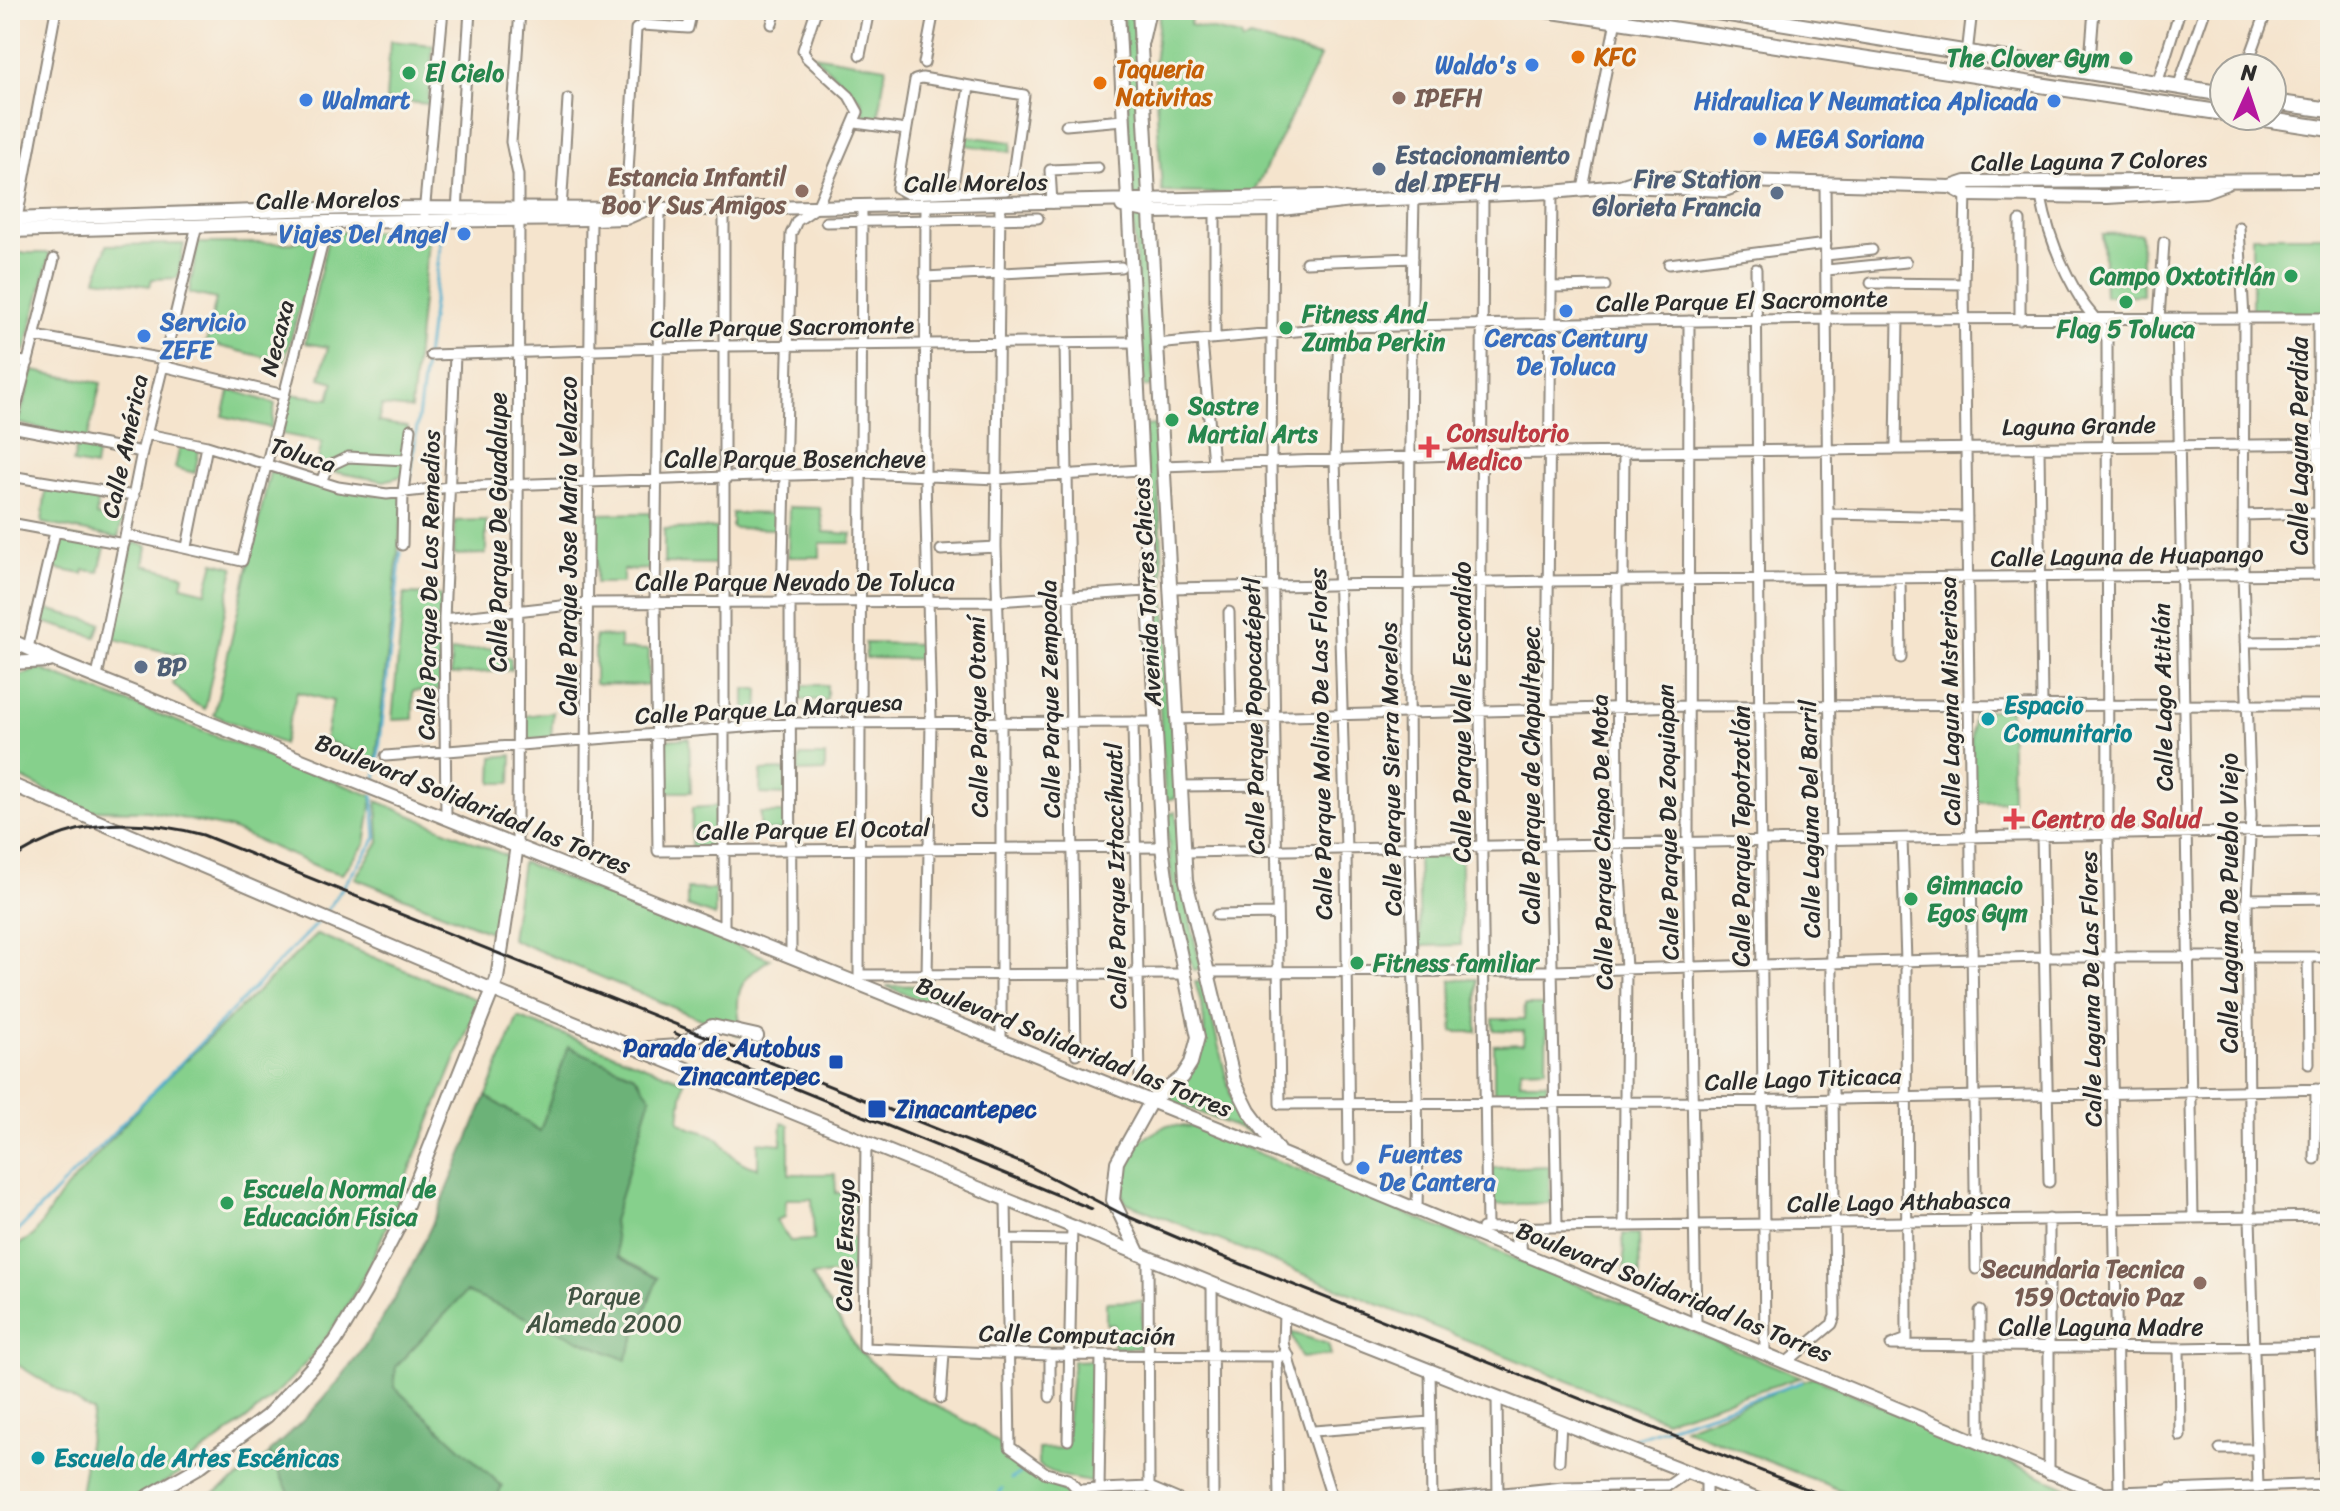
<svg xmlns="http://www.w3.org/2000/svg" width="2340" height="1511" font-family="Sriracha,sans-serif">
<style>
.green{fill:#86d08c;stroke:#587e5c;stroke-width:2;fill-rule:evenodd}
.forest{fill:#6cb278;stroke:#4c6e52;stroke-width:2}
.lines{fill:none;stroke-linecap:round;stroke-linejoin:round}
.stream{stroke:#4eaecd;stroke-width:3}
.street-casing{stroke:#90887c;stroke-width:13}
.secondary-casing{stroke:#90887c;stroke-width:16}
.primary-casing{stroke:#90887c;stroke-width:18}
.street{stroke:#fff;stroke-width:9}
.secondary{stroke:#fff;stroke-width:12}
.primary{stroke:#fff;stroke-width:14}
.rail{stroke:#2b2b2b;stroke-width:3}
.food-dot{fill:#e8710a;stroke:#f7f3e8;stroke-width:3}
.leisure-dot{fill:#2e9e5b;stroke:#f7f3e8;stroke-width:3}
.shop-dot{fill:#3f7fe0;stroke:#f7f3e8;stroke-width:3}
.education-dot{fill:#8d6e63;stroke:#f7f3e8;stroke-width:3}
.service-dot{fill:#5c6f8a;stroke:#f7f3e8;stroke-width:3}
.health-dot{fill:#e0444e;stroke:#f7f3e8;stroke-width:3}
.culture-dot{fill:#0f9aa8;stroke:#f7f3e8;stroke-width:3}
.transit-dot{fill:#1a4fb4;stroke:#f7f3e8;stroke-width:3}
.labels{text-anchor:middle;stroke-width:6;stroke-linejoin:round;paint-order:stroke}
.food-label{font-size:24px;font-weight:bold;fill:#c56008;stroke:#f7f3e8;text-anchor:start}
.leisure-label{font-size:24px;font-weight:bold;fill:#27864d;stroke:#f7f3e8;text-anchor:start}
.shop-label{font-size:24px;font-weight:bold;fill:#366cbe;stroke:#f7f3e8;text-anchor:start}
.education-label{font-size:24px;font-weight:bold;fill:#785e54;stroke:#f7f3e8;text-anchor:end}
.service-label{font-size:24px;font-weight:bold;fill:#4e5e75;stroke:#f7f3e8;text-anchor:start}
.street-label{font-size:24px;fill:#2b2b2b;stroke:#f7f3e8}
.health-label{font-size:24px;font-weight:bold;fill:#be3a42;stroke:#f7f3e8;text-anchor:start}
.culture-label{font-size:24px;font-weight:bold;fill:#0d838f;stroke:#f7f3e8;text-anchor:start}
.transit-label{font-size:24px;font-weight:bold;fill:#164399;stroke:#f7f3e8;text-anchor:end}
.park-label{font-size:24px;fill:#425443;stroke:#f7f3e8}
</style>
<rect width="100%" height="100%" fill="#f7f3e8"/>
<filter id="ink" filterUnits="userSpaceOnUse"><feTurbulence type="fractalNoise" baseFrequency=".0125" numOctaves="2"/><feDisplacementMap in="SourceGraphic" scale="16" xChannelSelector="R" yChannelSelector="G"/><feConvolveMatrix kernelMatrix="1 2 1 2 8 2 1 2 1" color-interpolation-filters="sRGB"/></filter>
<filter id="wash" filterUnits="userSpaceOnUse"><feTurbulence type="fractalNoise" baseFrequency=".006" numOctaves="4" result="noise"/><feDisplacementMap in="SourceGraphic" scale="32" xChannelSelector="R" yChannelSelector="G"/><feGaussianBlur stdDeviation="1.8" result="paint"/><feColorMatrix in="noise" values="0 0 0 0 0 0 0 0 0 0 0 0 0 0 0 0 0 1.4 0 .05"/><feComposite in="paint" operator="in"/></filter>
<g filter="url(#wash)">
<rect width="100%" height="100%" fill="#f5e4cd"/>
<path class="green" d="M1124,10H1134L1145,196L1131,199Z
M1160,10H1192L1190,25L1241,36L1243,41L1250,37L1320,57L1253,194L1162,192L1154,65Z
M390,41L433,45L428,104L386,100Z
M813,55L886,67L878,120L865,117L861,100Z
M966,136L1012,142L1011,152L966,145Z
M1133,215L1144,219L1154,386L1144,387Z
M429,231L411,409L382,406L378,422L408,427L406,475L384,481L316,469L322,442L282,434L290,394L329,399L334,382L320,378L328,347L305,343L329,232Z
M321,233L284,362L206,343L216,299L189,293L198,243H292Z
M2141,233L2143,295L2105,296L2103,234Z
M2252,236H2330V315H2252Z
M184,244L178,278L152,279L150,286L96,279L107,245Z
M10,253H50L25,351L10,347Z
M33,371L101,383L87,440L18,423Z
M230,389L275,404L271,428L223,416Z
M1155,425L1176,798L1165,800L1144,426Z
M77,444L98,448L95,467L73,463Z
M180,446L199,450L195,473L175,468Z
M270,471L375,495L405,487L376,761L325,740L333,701L297,692L283,744L214,715Z
M46,487L99,496L96,516L122,521L118,538L42,523Z
M789,507L820,508L824,532L852,534L850,543H820V557H788Z
M651,513L650,569L623,570V583H596L597,514Z
M732,513L775,514V529L732,528Z
M486,520V554L454,555L455,521Z
M718,528L717,564L664,563V529Z
M59,534L106,543L99,572L84,570L83,574L51,568Z
M133,542L147,546L144,565L184,575L182,586L206,592L214,562L234,567L205,709L191,702L173,684L183,656L111,638Z
M404,594L441,595L440,690L413,691V719L392,720Z
M42,608L101,623L96,637L39,621Z
M595,636L620,637V649L649,650L648,685L595,684Z
M865,643L923,644V659L866,658Z
M501,647V658H511V670L451,675V652Z
M40,669L373,796L365,844L342,874L323,869L231,829L148,811L84,810L10,772V679Z
M798,685H827V700H798Z
M745,689H759L758,718H745Z
M1974,710H2010L2012,801L1972,802L1971,736Z
M553,712L551,737L525,740V716Z
M689,738L691,792H663V740Z
M512,755L511,783H492L493,757Z
M800,756H825V771L798,772Z
M786,770L787,795L760,794L761,771Z
M377,801L507,856L495,934L355,878L379,842Z
M718,806L717,847L691,848L692,808Z
M1176,812L1186,901L1201,969L1193,970L1174,905L1166,815Z
M760,813H786V831L760,830Z
M1418,857H1461V945L1420,946Z
M522,862L770,959C734,983 734,996 743,1037L511,939Z
M687,889L715,890V916L687,906Z
M317,934L480,1001C459,1050 439,1099 419,1148C390,1218 366,1287 318,1348C281,1396 230,1434 180,1467V1474L131,1501H79L93,1412L10,1360V1250L34,1235L59,1197L155,1090Z
M1477,979V1032H1453L1451,980Z
M1195,982H1203L1233,1105L1257,1136L1164,1098C1208,1062 1212,1036 1195,982Z
M936,985L935,1007L886,986Z
M1525,1005H1547L1546,1068L1521,1069L1520,1082H1547L1546,1095H1494V1045L1523,1044L1524,1031L1494,1030L1493,1019H1524Z
M518,1017L684,1081L679,1121C691,1130 694,1129 707,1133C729,1140 723,1160 758,1168V1142L781,1144L782,1123L789,1125V1174H835L836,1193H861L860,1211H841V1238L861,1237V1271L811,1276L858,1350L899,1387L975,1426L1074,1500L1115,1496L1149,1485L1179,1501H200C382,1404 446,1194 518,1017ZM786,1199H812L814,1240L790,1241L776,1220L785,1217Z
M1167,1125L1195,1127L1802,1377L1665,1420L1125,1202L1118,1180L1138,1142Z
M1549,1166L1550,1203L1493,1205V1168Z
M1623,1234H1639L1640,1286L1625,1279Z
M1142,1301L1143,1348H1113L1114,1325L1106,1324V1302Z
M1290,1332L1328,1344L1331,1355L1301,1358Z
M1098,1360L1096,1482C1074,1481 1057,1476 1038,1465V1449L1065,1448L1073,1361Z
M1814,1377L2098,1501H1868L1684,1428Z"/>
<path class="forest" d="M568,1047L635,1075L651,1097L613,1221L618,1257L658,1278L626,1360L466,1292L396,1366L394,1387L502,1486L497,1497L504,1501H293L269,1452C385,1354 430,1233 486,1096L540,1131Z"/>
<g class="lines">
<path class="stream" d="M410,480L442,234
M375,787L401,552
M324,915L376,838L373,795
M10,1239L319,921
M1633,1439L1802,1382
M1011,1479L1028,1469L1036,1470
M995,1501L1002,1489"/>
</g>
</g>
<g filter="url(#ink)">
<g class="lines">
<defs>
<path id="street" d="M772,24L776,10
M860,55L869,10
M924,63L934,10
M2246,68L2267,10
M1965,72L1972,10
M2089,73L2094,10
M922,78L1024,95L1012,181L1006,190L908,194L897,188L915,80Z
M2157,84L2180,10
M2178,87L2205,10
M856,123L906,130
M1066,125L1123,120
M1583,189L1618,10
M1966,189L1964,284L1976,1269
M952,191L969,87
M1552,192L1547,708L1557,1225
M1483,196L1480,710L1487,1227
M2041,197C2048,235 2063,271 2083,303C2092,317 2104,324 2107,340L2108,833L2119,1492L2106,1493
M1414,199C1409,415 1408,631 1410,847C1412,968 1420,1089 1417,1210
M1052,203L1050,170L1098,168
M1000,204L996,547L1001,721V1041
M926,205L925,477L931,721L927,976
M626,208L636,29L642,25L688,28L692,10
M660,209L655,601L658,851L1162,847
M518,210V175L511,142L520,10
M561,210L568,99
M1273,210L1271,460L1280,1104L1690,1102L2330,1089
M457,211L470,10
M1215,212V338
M424,214L443,10
M2020,221V320
M826,222L1038,218
M16,224L56,10
M2239,227L2244,319L2243,575L2251,816L2247,899L2250,1217L2258,1487
M1826,255L1872,250
M1306,262L1413,258
M1669,264L1826,244
M1756,269L1765,1351
M1827,270L1906,262
M925,277L1121,267
M1871,283L1964,284
M1551,287L1605,286
M2318,318L2319,574
M2159,319L2164,242
M2177,319L2193,1217
M1689,321L1688,841L1696,1323
M1339,327L1335,459L1346,850L1349,1160
M35,336L164,359
M1202,340L1213,463
M1065,343L1076,1054
M1156,344L1339,327L1827,319L2330,318
M431,355L726,346L1133,342
M10,359L28,363
M162,366L284,395
M11,427L142,452
M10,431L54,259
M147,434L207,446L338,487L387,494L450,487L726,477L861,473L997,479L1140,470
M2039,447L2042,705
M1896,448L1898,319
M1163,466L1480,454L2330,444
M10,476L134,496
M321,482L327,467L348,457L406,460
M1829,514L1967,517
M2243,515L2317,513
M10,523L124,544
M126,535L242,561L328,222
M402,545L403,492L411,429
M187,547L207,446
M941,550L996,547
M1900,579L1901,658
M1617,581L1618,843L1626,968L1624,1226
M1623,581L1624,452
M1170,588L1550,581L2330,574
M782,601L791,234L797,221L817,207L858,112L849,96L807,58L803,50L816,10
M790,602L791,957
M1229,612L1231,716
M444,619L588,603L996,601L1147,591
M2245,642L2330,641
M28,648L55,532
M97,677L142,452L197,225
M1176,719L1687,706L2330,705
M1133,722L1140,1078
M386,756L793,723L1155,722
M1180,786L1274,785
M446,816L444,619L455,355
M2042,835L2049,1182
M1902,839L1906,962L1907,1339L1891,1345L2179,1348L2330,1345
M517,845L519,220
M1185,852L2330,830
M585,872L591,219
M2247,899L2330,898
M1217,915L1276,914
M724,929V209
M2308,957L2309,1064
M1208,972L1553,971L2042,957H2330
M860,975L1186,974
M859,985L862,206
M866,1141L864,1348L1050,1355L1289,1356
M2315,1159L2316,1089
M1006,1200L1010,1447L1046,1473L1068,1479L1078,1490L1149,1487L1182,1501
M2049,1219V1474
M1482,1228L2330,1216
M1006,1239L1071,1240
M1148,1258L1149,1487
M1212,1284L1213,1501
M1980,1311V1444
M1284,1313L1283,1343L1333,1501
M2320,1345L2324,1484
M2179,1348L2180,1436
M1277,1357L1279,1501
M1788,1361L1832,1324L1835,1316L1825,184
M1430,1370L1432,1501
M1050,1397V1355
M1497,1397L1498,1501
M941,1398L944,1353
M1314,1431L1430,1422
M1068,1440L1072,1226
M2220,1449H2256
M1559,1461L1561,1422
M1706,1481V1501
M1563,1487L1564,1501
M1637,1487V1501
M1099,1490L1101,1356
M2119,1492L2330,1484
M1426,1501L1563,1487L1669,1485L1686,1473"/>
<path id="secondary" d="M1118,10L1162,847L1170,905L1198,1037L1191,1063L1182,1077L1151,1101L1117,1162L1113,1200L1139,1254
M1139,10L1186,881L1234,1081L1249,1111L1278,1150
M1623,186L1725,190L1746,182
M1951,187L1966,195L2107,197L2205,191L2227,183
M1122,206L1151,212L1273,210L1351,201L1552,192L1620,186L1644,178L1951,187L1966,182L2330,180
M10,219L351,208L724,209L1324,196L1351,201
M10,231L328,222L591,219L626,218L642,211
M10,640L60,663L1280,1153L2120,1501
M10,663L49,661
M10,784L493,990L1284,1313L1761,1501
M648,1048L678,1046L712,1026L757,1036
M140,1501L199,1467L267,1416L335,1342L365,1292L397,1230L497,979L517,845
M2166,1501L2170,1490"/>
<path id="primary" d="M1546,10L2224,113
M1704,10L2224,94
M1141,41L1148,10
M2272,102L2330,110
M2244,116L2330,129
M1519,1251L1518,1232L1522,1226"/>
</defs>
<use href="#street" class="street-casing"/>
<use href="#secondary" class="secondary-casing"/>
<use href="#primary" class="primary-casing"/>
<use href="#street" class="street"/>
<use href="#secondary" class="secondary"/>
<use href="#primary" class="primary"/>
<path class="rail" d="M10,861C69,819 135,816 203,835L1027,1165L1122,1214L1211,1252L1837,1501
M675,1033L733,1063L1092,1209"/>
</g>
</g>
<g class="food-dot">
<circle cx="1578" cy="57" r="8"/>
<circle cx="1100" cy="83" r="8"/>
</g>
<g class="leisure-dot">
<circle cx="2126" cy="58" r="8"/>
<circle cx="409" cy="73" r="8"/>
<circle cx="2291" cy="276" r="8"/>
<circle cx="2126" cy="302" r="8"/>
<circle cx="1286" cy="328" r="8"/>
<circle cx="1172" cy="420" r="8"/>
<circle cx="1911" cy="899" r="8"/>
<circle cx="1357" cy="963" r="8"/>
<circle cx="227" cy="1203" r="8"/>
</g>
<g class="shop-dot">
<circle cx="1532" cy="65" r="8"/>
<circle cx="306" cy="100" r="8"/>
<circle cx="2054" cy="101" r="8"/>
<circle cx="1760" cy="139" r="8"/>
<circle cx="464" cy="234" r="8"/>
<circle cx="1566" cy="311" r="8"/>
<circle cx="144" cy="336" r="8"/>
<circle cx="1363" cy="1168" r="8"/>
</g>
<g class="education-dot">
<circle cx="1399" cy="98" r="8"/>
<circle cx="802" cy="191" r="8"/>
<circle cx="2200" cy="1283" r="8"/>
</g>
<g class="service-dot">
<circle cx="1379" cy="169" r="8"/>
<circle cx="1777" cy="193" r="8"/>
<circle cx="141" cy="667" r="8"/>
</g>
<g class="health-dot">
<path d="M1425 435h8v8h8v8h-8v8h-8v-8h-8v-8h8z"/>
<path d="M2010 807h8v8h8v8h-8v8h-8v-8h-8v-8h8z"/>
</g>
<g class="culture-dot">
<circle cx="1988" cy="719" r="8"/>
<circle cx="38" cy="1458" r="8"/>
</g>
<g class="transit-dot">
<rect x="828" y="1054" width="16" height="16" rx="4"/>
<rect x="867" y="1099" width="20" height="20" rx="4"/>
</g>
<g class="labels">
<g class="food-label">
<text x="1594" y="65">KFC</text>
<text x="1116" y="77">Taqueria<tspan x="1116" dy="28">Nativitas</tspan></text>
</g>
<g class="leisure-label">
<text x="2110" y="66" text-anchor="end">The Clover Gym</text>
<text x="425" y="81">El Cielo</text>
<text x="2275" y="284" text-anchor="end">Campo Oxtotitlán</text>
<text x="1302" y="322">Fitness And<tspan x="1302" dy="28">Zumba Perkin</tspan></text>
<text x="2126" y="337" text-anchor="middle">Flag 5 Toluca</text>
<text x="1188" y="414">Sastre<tspan x="1188" dy="28">Martial Arts</tspan></text>
<text x="1927" y="893">Gimnacio<tspan x="1927" dy="28">Egos Gym</tspan></text>
<text x="1373" y="971">Fitness familiar</text>
<text x="243" y="1197">Escuela Normal de<tspan x="243" dy="28">Educación Física</tspan></text>
</g>
<g class="shop-label">
<text x="1516" y="73" text-anchor="end">Waldo's</text>
<text x="322" y="108">Walmart</text>
<text x="2038" y="109" text-anchor="end">Hidraulica Y Neumatica Aplicada</text>
<text x="1776" y="147">MEGA Soriana</text>
<text x="448" y="242" text-anchor="end">Viajes Del Angel</text>
<text x="160" y="330">Servicio<tspan x="160" dy="28">ZEFE</tspan></text>
<text x="1566" y="346" text-anchor="middle">Cercas Century<tspan x="1566" dy="28">De Toluca</tspan></text>
<text x="1379" y="1162">Fuentes<tspan x="1379" dy="28">De Cantera</tspan></text>
</g>
<g class="education-label">
<text x="1415" y="106" text-anchor="start">IPEFH</text>
<text x="786" y="185">Estancia Infantil<tspan x="786" dy="28">Boo Y Sus Amigos</tspan></text>
<text x="2184" y="1277">Secundaria Tecnica<tspan x="2184" dy="28">159 Octavio Paz</tspan></text>
</g>
<g class="service-label">
<text x="1395" y="163">Estacionamiento<tspan x="1395" dy="28">del IPEFH</tspan></text>
<text x="1761" y="187" text-anchor="end">Fire Station<tspan x="1761" dy="28">Glorieta Francia</tspan></text>
<text x="157" y="675">BP</text>
</g>
<g class="street-label">
<text transform="translate(2089 161) rotate(-1)" y="8">Calle Laguna 7 Colores</text>
<text transform="translate(976 183) rotate(-1)" y="8">Calle Morelos</text>
<text transform="translate(328 200) rotate(-1)" y="8">Calle Morelos</text>
<text transform="translate(1742 301) rotate(-1)" y="8">Calle Parque El Sacromonte</text>
<text transform="translate(782 327) rotate(-1)" y="8">Calle Parque Sacromonte</text>
<text transform="translate(277 338) rotate(-76)" y="8">Necaxa</text>
<text transform="translate(2079 426) rotate(-1)" y="8">Laguna Grande</text>
<text transform="translate(125 446) rotate(-78)" y="8">Calle América</text>
<text transform="translate(2299 446) rotate(-90)" y="8">Calle Laguna Perdida</text>
<text transform="translate(303 455) rotate(18)" y="8">Toluca</text>
<text x="795" y="467">Calle Parque Bosencheve</text>
<text transform="translate(498 532) rotate(-90)" y="8">Calle Parque De Guadalupe</text>
<text transform="translate(568 546) rotate(-90)" y="8">Calle Parque Jose Maria Velazco</text>
<text transform="translate(2127 556) rotate(-1)" y="8">Calle Laguna de Huapango</text>
<text x="795" y="590">Calle Parque Nevado De Toluca</text>
<text transform="translate(429 585) rotate(-89)" y="8">Calle Parque De Los Remedios</text>
<text transform="translate(1147 592) rotate(-93)" y="8">Avenida Torres Chicas</text>
<text transform="translate(2163 697) rotate(-91)" y="8">Calle Lago Atitlán</text>
<text transform="translate(1050 699) rotate(-91)" y="8">Calle Parque Zempoala</text>
<text transform="translate(1950 701) rotate(-91)" y="8">Calle Laguna Misteriosa</text>
<text transform="translate(769 709) rotate(-3)" y="8">Calle Parque La Marquesa</text>
<text transform="translate(1462 712) rotate(-90)" y="8">Calle Parque Valle Escondido</text>
<text transform="translate(1254 716) rotate(-91)" y="8">Calle Parque Popocatépetl</text>
<text transform="translate(978 717) rotate(-91)" y="8">Calle Parque Otomí</text>
<text transform="translate(1321 744) rotate(-91)" y="8">Calle Parque Molino De Las Flores</text>
<text transform="translate(1391 769) rotate(-91)" y="8">Calle Parque Sierra Morelos</text>
<text transform="translate(1531 775) rotate(-90)" y="8">Calle Parque de Chapultepec</text>
<text transform="translate(473 804) rotate(22)" y="8">Boulevard Solidaridad las Torres</text>
<text transform="translate(1810 819) rotate(-91)" y="8">Calle Laguna Del Barril</text>
<text transform="translate(1668 822) rotate(-91)" y="8">Calle Parque De Zoquiapan</text>
<text transform="translate(813 830) rotate(-1)" y="8">Calle Parque El Ocotal</text>
<text transform="translate(1741 836) rotate(-90)" y="8">Calle Parque Tepotzotlán</text>
<text transform="translate(1602 842) rotate(-91)" y="8">Calle Parque Chapa De Mota</text>
<text transform="translate(1116 876) rotate(-91)" y="8">Calle Parque Iztaccíhuatl</text>
<text transform="translate(2229 903) rotate(-90)" y="8">Calle Laguna De Pueblo Viejo</text>
<text transform="translate(2091 989) rotate(-91)" y="8">Calle Laguna De Las Flores</text>
<text transform="translate(1074 1047) rotate(22)" y="8">Boulevard Solidaridad las Torres</text>
<text transform="translate(1803 1079) rotate(-2)" y="8">Calle Lago Titicaca</text>
<text transform="translate(1899 1202) rotate(-1)" y="8">Calle Lago Athabasca</text>
<text transform="translate(845 1245) rotate(-89)" y="8">Calle Ensayo</text>
<text transform="translate(1674 1292) rotate(22)" y="8">Boulevard Solidaridad las Torres</text>
<text x="2101" y="1335">Calle Laguna Madre</text>
<text transform="translate(1077 1335) rotate(1)" y="8">Calle Computación</text>
</g>
<g class="health-label">
<text x="1447" y="441">Consultorio<tspan x="1447" dy="28">Medico</tspan></text>
<text x="2032" y="827">Centro de Salud</text>
</g>
<g class="culture-label">
<text x="2004" y="713">Espacio<tspan x="2004" dy="28">Comunitario</tspan></text>
<text x="54" y="1466">Escuela de Artes Escénicas</text>
</g>
<g class="transit-label">
<text x="820" y="1056">Parada de Autobus<tspan x="820" dy="28">Zinacantepec</tspan></text>
<text x="895" y="1117" text-anchor="start">Zinacantepec</text>
</g>
<g class="park-label">
<text x="604" y="1304">Parque<tspan x="604" dy="28">Alameda 2000</tspan></text>
</g>
</g>
<rect width="2340" height="1511" fill="none" stroke="#f7f3e8" stroke-width="40"/>
<g transform="translate(2248 92) rotate(3)"><circle r="38" fill="#f7f3e8" stroke="#a5a39c" stroke-width="2"/>
<path d="M0-6L14 30L0 20L-14 30Z" fill="#b5179e"/>
<text y="-12" font-size="22" font-weight="bold" text-anchor="middle" fill="#2b2b2b">N</text>
</g>
</svg>
